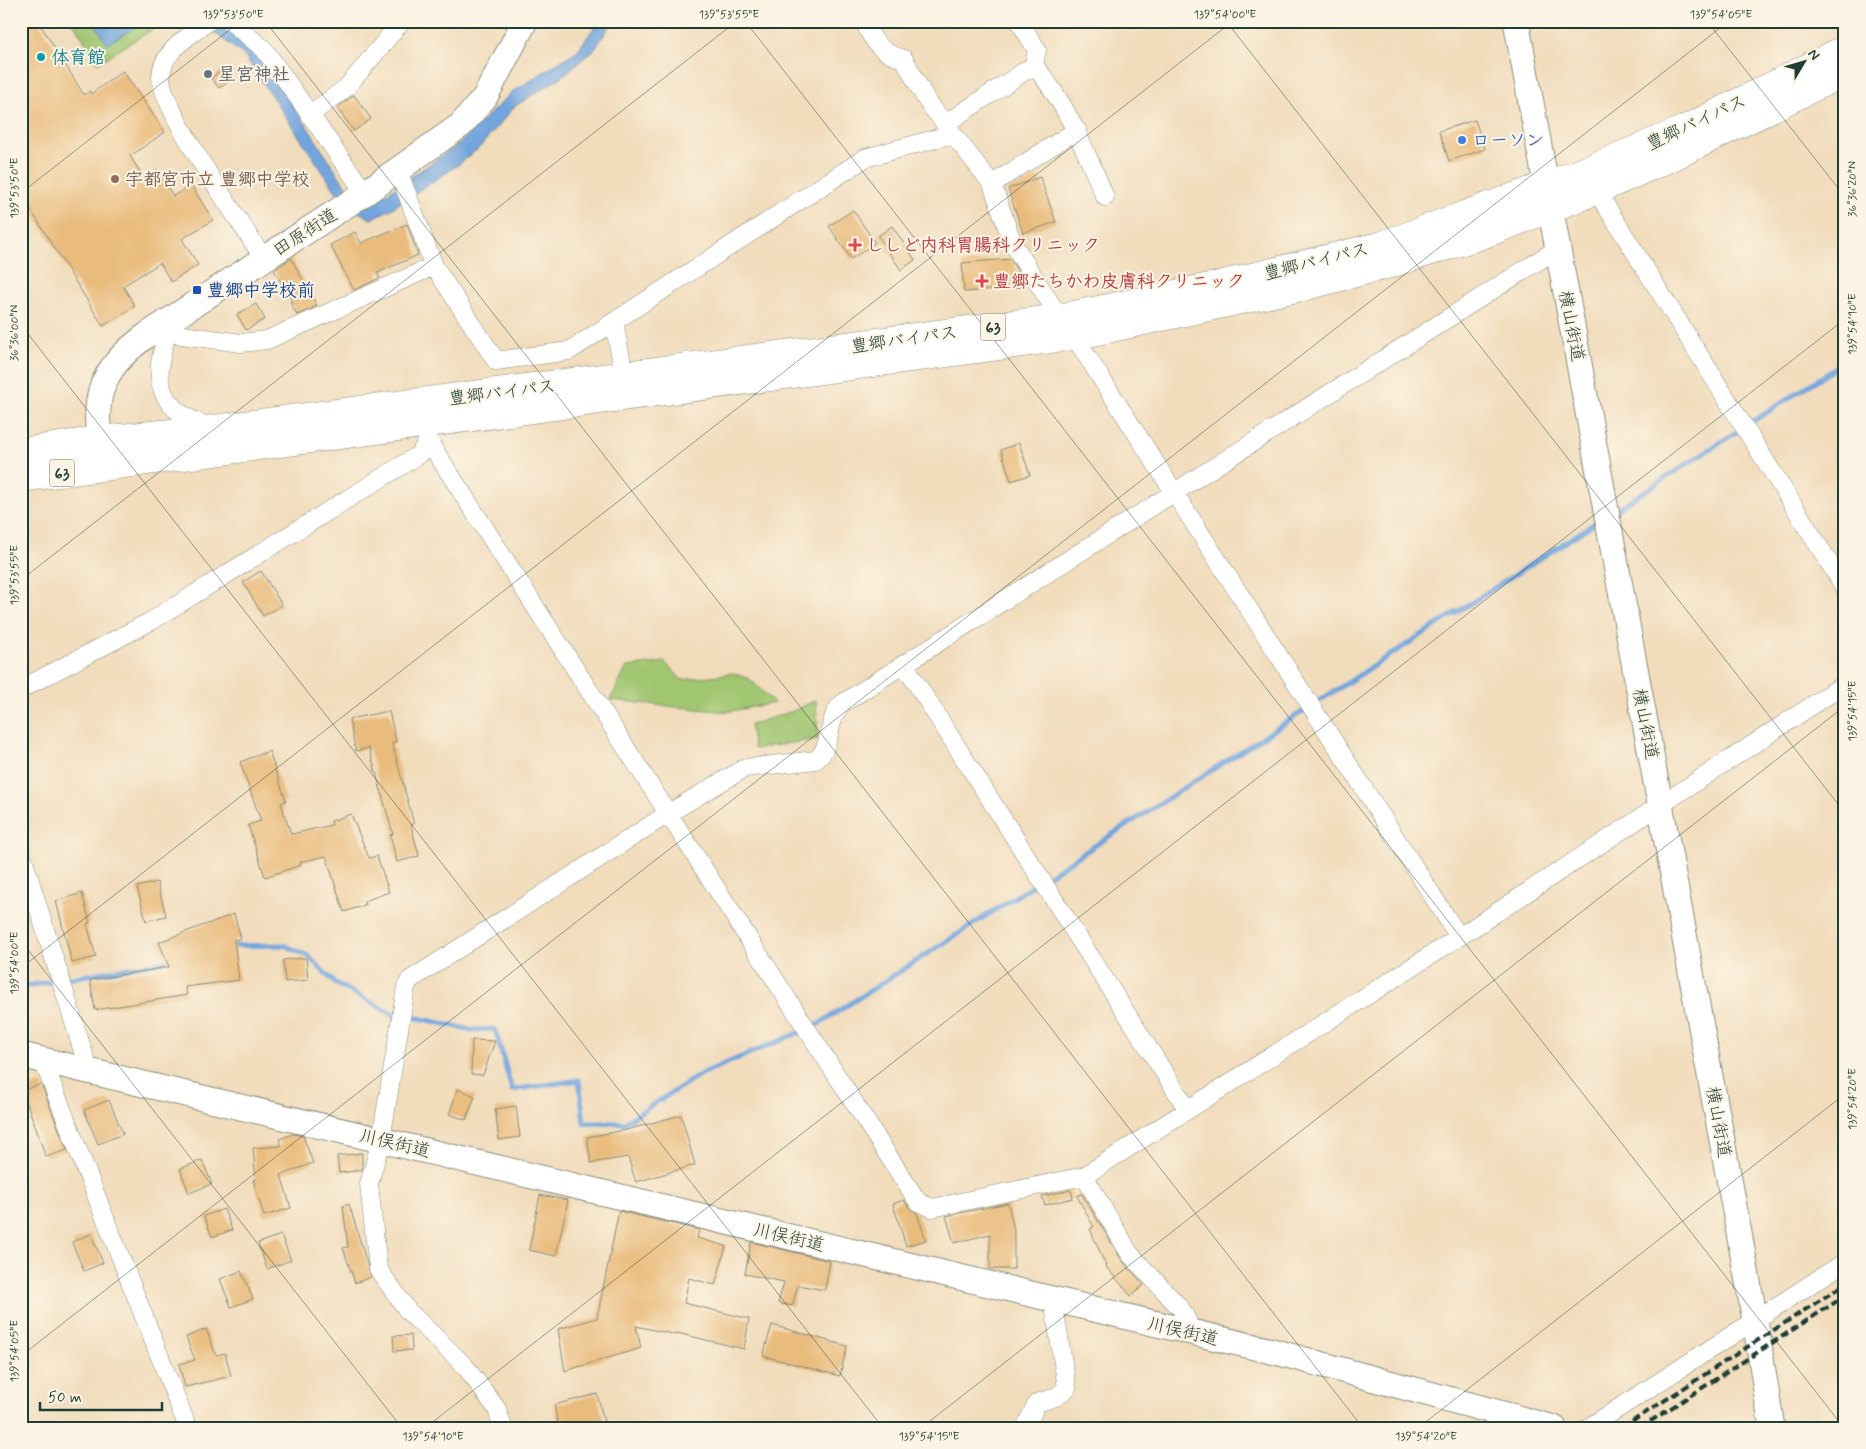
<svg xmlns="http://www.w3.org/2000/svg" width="1866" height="1449" font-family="Mynerve,'Klee One',sans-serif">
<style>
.green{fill:#a0c671;stroke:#608252}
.water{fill:#72a5de;stroke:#487189}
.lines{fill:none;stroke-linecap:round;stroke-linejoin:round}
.stream{stroke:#72a5de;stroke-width:5}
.building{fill:#e9bb7c}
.street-casing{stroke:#888c78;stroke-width:19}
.secondary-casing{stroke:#888c78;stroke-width:27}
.primary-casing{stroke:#888c78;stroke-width:29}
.street{stroke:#fff;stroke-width:18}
.secondary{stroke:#fff;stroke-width:25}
.primary{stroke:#fff;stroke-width:28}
.rail{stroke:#1f3d34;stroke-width:4;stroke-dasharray:8 4;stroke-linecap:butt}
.ticks{fill:none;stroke:#1f3d34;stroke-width:1;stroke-opacity:0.45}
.culture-dot{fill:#0f9aa8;stroke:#fcf5e5;stroke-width:2}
.worship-dot{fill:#6b7280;stroke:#fcf5e5;stroke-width:2}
.shop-dot{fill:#3f7fe0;stroke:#fcf5e5;stroke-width:2}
.education-dot{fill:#8d6e63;stroke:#fcf5e5;stroke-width:2}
.health-dot{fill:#e0444e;stroke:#fcf5e5;stroke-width:2}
.transit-dot{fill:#1a4fb4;stroke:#fcf5e5;stroke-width:2}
.labels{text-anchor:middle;stroke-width:4;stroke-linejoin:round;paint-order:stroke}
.shield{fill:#fcf5e5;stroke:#617469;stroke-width:1}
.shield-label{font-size:16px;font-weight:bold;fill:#1f3d34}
.culture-label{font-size:18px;font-weight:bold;fill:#0d838f;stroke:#fcf5e5;text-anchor:start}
.worship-label{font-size:18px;font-weight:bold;fill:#5b616d;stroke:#fcf5e5;text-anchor:start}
.street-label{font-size:18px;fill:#1f3d34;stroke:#fcf5e5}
.shop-label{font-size:18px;font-weight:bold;fill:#366cbe;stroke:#fcf5e5;text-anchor:start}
.education-label{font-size:18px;font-weight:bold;fill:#785e54;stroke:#fcf5e5;text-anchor:start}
.health-label{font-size:18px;font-weight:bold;fill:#be3a42;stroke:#fcf5e5;text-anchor:start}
.transit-label{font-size:18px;font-weight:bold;fill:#164399;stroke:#fcf5e5;text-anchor:start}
.neatline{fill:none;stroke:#1f3d34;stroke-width:2}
.ticks-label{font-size:12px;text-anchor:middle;fill:#1f3d34}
</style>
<rect width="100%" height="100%" fill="#fcf5e5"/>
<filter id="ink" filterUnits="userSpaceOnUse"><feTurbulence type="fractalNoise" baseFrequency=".02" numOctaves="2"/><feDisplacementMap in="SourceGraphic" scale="10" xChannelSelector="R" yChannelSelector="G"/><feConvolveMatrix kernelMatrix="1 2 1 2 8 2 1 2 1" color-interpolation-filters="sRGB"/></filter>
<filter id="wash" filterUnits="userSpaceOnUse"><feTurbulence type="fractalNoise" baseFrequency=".0096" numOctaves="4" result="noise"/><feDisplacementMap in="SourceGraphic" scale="20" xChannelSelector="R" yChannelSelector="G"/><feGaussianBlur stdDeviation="1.12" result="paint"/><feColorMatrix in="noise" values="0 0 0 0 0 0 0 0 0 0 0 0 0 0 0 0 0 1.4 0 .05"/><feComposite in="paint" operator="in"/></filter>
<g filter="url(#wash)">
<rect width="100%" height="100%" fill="#f1dcbb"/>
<path class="green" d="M72,21H166L98,63Z
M665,662L682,680L733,673L750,679L774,703L726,712L610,700L627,667Z
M816,700L818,739L754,749L750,725L793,711Z"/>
<path class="water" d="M93,21H146L107,44Z
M216,21L258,51L345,185L369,198L384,195L458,145L511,93L578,50L599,21H613L595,49L560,78L515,106L479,148L458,165L391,209L371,219L357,211L337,193L245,56L208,28Z"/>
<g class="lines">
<path class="stream" d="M1614,511L1845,362
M229,946L284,945L308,956L335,983L398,1017
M21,987L173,960
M407,1020L409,1016L472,1030L495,1029L512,1090L579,1080L584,1123H624L701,1074L817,1025L1601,519"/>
</g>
<g id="blocks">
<path class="building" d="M31,21H38L84,95L90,91L91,94L123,71L165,132L130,156L144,178L157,170L173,196L191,185L213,220L182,239L198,265L171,282L160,263L123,286L135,306L103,326L21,194V27Z
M221,71L229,81L219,88L211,78Z
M354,95L371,119L354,131L337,108Z
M1475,120L1485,149L1449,161L1439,131Z
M1040,177L1056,222L1023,233L1008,189Z
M853,210L875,243L851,259L829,226Z
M407,224L418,255L377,273L380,278L354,290L330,245L355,232L361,243Z
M892,226L915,260L901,270L878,236Z
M291,258L317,306L297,315L290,302L292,301L274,270Z
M1010,259L1021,277L1022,287L964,292L962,263Z
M256,304L265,319L246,330L237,314Z
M1019,443L1030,475L1011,481L1001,450Z
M261,571L282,605L263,616L243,582Z
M389,711L396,742L392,743L414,824L411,825L419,856L397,862L390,835L393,834L369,748L356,751L349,719Z
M269,751L286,801L281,803L291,834L332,825L331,821L351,814L369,858L377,856L389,892L364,901L365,905L344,912L326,856L300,862L301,865L265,877L248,825L261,821L240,762Z
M157,882L166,916L146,921L137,887Z
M82,893L90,923L87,924L96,957L72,963L56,901Z
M234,914L241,938L234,940L239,980L185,987L187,995L95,1010L90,980L169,967L159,942Z
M306,958L308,980L285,982L283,960Z
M472,1040L495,1041L483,1075L471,1074Z
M41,1084L67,1150L46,1157L27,1103L21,1105V1091Z
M458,1089L475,1096L466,1120L449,1114Z
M109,1100L123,1134L98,1144L84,1110Z
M516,1106L520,1137L499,1140L495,1109Z
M681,1115L695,1165L636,1182L628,1157L591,1163L587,1137L626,1130Z
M293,1134L303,1136L313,1163L281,1175L291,1208L264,1216L253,1180H256L253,1148L281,1146L279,1139Z
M362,1153V1170L339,1173L337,1156Z
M202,1160L212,1184L189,1193L180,1169Z
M1071,1190L1073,1198L1045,1205L1042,1196Z
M1082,1194L1121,1259L1144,1285L1131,1296L1107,1268L1090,1229L1094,1227L1077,1196Z
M540,1195L568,1200L556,1256L529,1250Z
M904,1200L909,1208L917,1213L926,1240L906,1246L893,1204Z
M1008,1203L1014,1230V1269H990V1234L954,1243L946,1216Z
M349,1204L371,1277L355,1283L343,1248L348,1247L343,1206Z
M224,1209L232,1230L212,1237L204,1216Z
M619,1211L699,1230L697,1238L726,1246L715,1285L689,1278L684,1303L749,1319L744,1349L677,1333V1335L636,1326L641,1348L565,1371L558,1329L597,1318Z
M91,1234L103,1263L84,1271L72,1242Z
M281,1235L291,1260L267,1269L258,1243Z
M751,1242L830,1261L825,1290L798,1285L792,1306L778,1303L784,1282L745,1274Z
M241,1271L253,1299L231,1307L220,1279Z
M772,1325L847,1346L840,1376L763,1356Z
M206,1329L216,1355L225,1353L231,1376L185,1387L179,1364L195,1360L186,1337Z
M411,1335L412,1350L394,1351L393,1336Z
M597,1394L604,1422L580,1428H559L554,1405Z"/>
</g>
</g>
<g filter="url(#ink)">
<use href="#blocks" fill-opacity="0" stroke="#888c78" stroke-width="1"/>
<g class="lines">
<defs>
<path id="street" d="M209,21C191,35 161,51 161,77C161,109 243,226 264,259
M230,21L264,49L365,193
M864,21C872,41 882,54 904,59L927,101L992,184L1013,244L1060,318L1074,336L1459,937
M1019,21L1037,50L1034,65C1067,104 1085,150 1105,197
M311,114L347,87L402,21
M945,124L1034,65
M398,170L434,266L496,361L569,351L865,158L953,134
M1591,182L1845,588
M992,184L1077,130
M614,322L626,385
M171,323C160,353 149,389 179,412C187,419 200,423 210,427
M168,333L241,343L267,340L434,266
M428,440L918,1202L932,1208L1084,1176L1459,937L1845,684
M904,664L1188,1110
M21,689L153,620L420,454L428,440V429
M21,852L89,1071
M43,1061L188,1428
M1084,1176L1130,1254L1181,1309L1187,1320L1189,1332
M503,1428L497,1409L465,1366L408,1311L378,1269L369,1184L381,1140L406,987L410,980L669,813L745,768L816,760C834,745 826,717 843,703L1557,249
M1025,1428L1037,1403L1056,1397L1067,1388L1053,1300
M1588,1428L1845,1262"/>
<path id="secondary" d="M1516,21L1755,1320L1772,1428
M102,461C92,400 96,372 147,335L365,193L461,125L485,97L525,21
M21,1055L1276,1352L1554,1428"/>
<path id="primary" d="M21,452L99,440L214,429L1060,318L1215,286L1383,245L1585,171L1690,127L1845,49
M21,478L1074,336L1306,286L1390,264L1479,236L1595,191L1674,156L1845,72"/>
</defs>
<use href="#street" class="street-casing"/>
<use href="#secondary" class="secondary-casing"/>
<use href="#primary" class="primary-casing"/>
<use href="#street" class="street"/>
<use href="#secondary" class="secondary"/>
<use href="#primary" class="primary"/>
<path class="rail" d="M1622,1428L1845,1284
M1640,1428L1845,1296"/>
</g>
</g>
<path class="ticks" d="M265,21L1363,1428M745,21L1844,1428M1226,21L1845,813M1707,21L1845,197M21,193L241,21M21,325L883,1428M21,580L737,21M21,941L402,1428M21,968L1233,21M21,1356L1729,21M425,1428L1845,319M921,1428L1845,706M1418,1428L1845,1094"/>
<circle class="culture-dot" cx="41" cy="57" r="5"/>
<circle class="worship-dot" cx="208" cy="74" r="5"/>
<circle class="shop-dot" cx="1462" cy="140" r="5"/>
<circle class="education-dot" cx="115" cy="179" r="5"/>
<g class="health-dot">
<path d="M852.5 237.5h5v5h5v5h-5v5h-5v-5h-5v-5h5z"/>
<path d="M979.5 273.5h5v5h5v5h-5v5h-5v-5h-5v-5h5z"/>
</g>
<rect class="transit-dot" x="192" y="285" width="10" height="10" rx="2.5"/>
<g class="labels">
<g class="shield">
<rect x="980.5" y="313.5" width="25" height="27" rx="4"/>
<rect x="49.5" y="459.5" width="25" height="27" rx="4"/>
</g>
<g class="shield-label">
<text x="993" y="333">63</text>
<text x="62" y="479">63</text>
</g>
<g class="culture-label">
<text x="51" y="63">体育館</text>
</g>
<g class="worship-label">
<text x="218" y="80">星宮神社</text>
</g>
<g class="street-label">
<text transform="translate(1696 122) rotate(-25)" y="6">豊郷バイパス</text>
<text transform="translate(305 232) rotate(-33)" y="6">田原街道</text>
<text transform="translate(1316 261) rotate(-14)" y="6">豊郷バイパス</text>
<text transform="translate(1572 326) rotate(79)" y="6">横山街道</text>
<text transform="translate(904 339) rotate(-8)" y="6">豊郷バイパス</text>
<text transform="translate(502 392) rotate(-7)" y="6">豊郷バイパス</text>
<text transform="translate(1646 724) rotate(79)" y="6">横山街道</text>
<text transform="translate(1719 1122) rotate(80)" y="6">横山街道</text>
<text transform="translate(395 1143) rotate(13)" y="6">川俣街道</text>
<text transform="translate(789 1237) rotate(13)" y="6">川俣街道</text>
<text transform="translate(1183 1331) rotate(13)" y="6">川俣街道</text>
</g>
<g class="shop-label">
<text x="1472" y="146">ローソン</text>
</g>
<g class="education-label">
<text x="125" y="185">宇都宮市立 豊郷中学校</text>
</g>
<g class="health-label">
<text x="866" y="251">ししど内科胃腸科クリニック</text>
<text x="993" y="287">豊郷たちかわ皮膚科クリニック</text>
</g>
<g class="transit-label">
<text x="207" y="296">豊郷中学校前</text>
</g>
</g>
<rect width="1866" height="1449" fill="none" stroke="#fcf5e5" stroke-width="55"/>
<g transform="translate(1804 62) rotate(52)" stroke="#fcf5e5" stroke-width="4" paint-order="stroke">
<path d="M0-4L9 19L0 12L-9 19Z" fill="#1f3d34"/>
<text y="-8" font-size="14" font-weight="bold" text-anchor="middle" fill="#1f3d34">N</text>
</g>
<path d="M40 1402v8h122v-8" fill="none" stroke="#1f3d34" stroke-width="2.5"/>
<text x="48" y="1402" font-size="15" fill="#1f3d34" stroke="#fcf5e5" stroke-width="4" paint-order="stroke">50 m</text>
<rect x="28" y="28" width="1810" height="1394" class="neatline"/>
<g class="ticks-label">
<text x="233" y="18">139°53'50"E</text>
<text x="729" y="18">139°53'55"E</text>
<text x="1225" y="18">139°54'00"E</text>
<text x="1721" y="18">139°54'05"E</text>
<text transform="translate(14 188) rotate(-90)" y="4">139°53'50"E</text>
<text transform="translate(1852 189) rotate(-90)" y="4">36°36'20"N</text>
<text transform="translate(1852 324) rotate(-90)" y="4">139°54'10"E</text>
<text transform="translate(14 333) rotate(-90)" y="4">36°36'00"N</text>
<text transform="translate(14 575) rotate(-90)" y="4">139°53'55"E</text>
<text transform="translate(1852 711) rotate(-90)" y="4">139°54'15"E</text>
<text transform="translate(14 963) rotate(-90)" y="4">139°54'00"E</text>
<text transform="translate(1852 1099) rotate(-90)" y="4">139°54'20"E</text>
<text transform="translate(14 1351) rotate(-90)" y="4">139°54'05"E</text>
<text x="433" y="1440">139°54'10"E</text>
<text x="929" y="1440">139°54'15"E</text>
<text x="1426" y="1440">139°54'20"E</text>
</g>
</svg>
